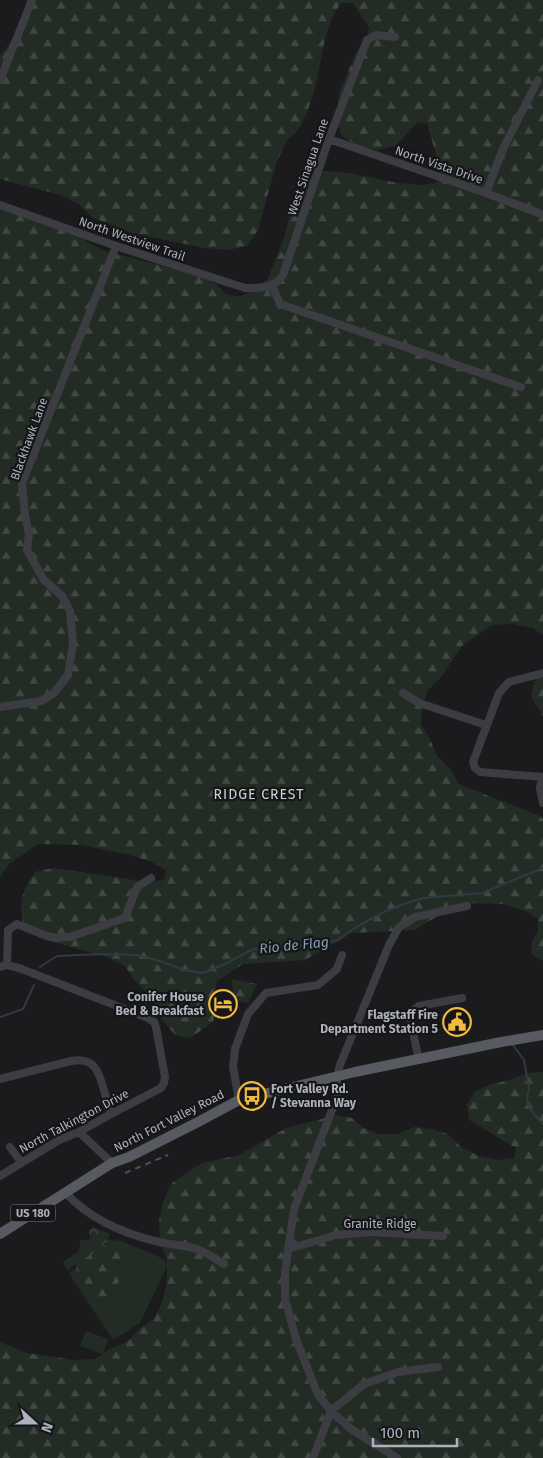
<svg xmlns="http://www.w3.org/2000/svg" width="543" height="1458" font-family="'Fira Sans',sans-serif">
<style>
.grass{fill:#222c24}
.forest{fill:url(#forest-firs)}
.park{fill:url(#park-crowns)}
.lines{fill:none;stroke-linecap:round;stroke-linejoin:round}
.stream{stroke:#303a42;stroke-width:2}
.minor{stroke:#3c3d42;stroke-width:8}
.major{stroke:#585a61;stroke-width:10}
.rail{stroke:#4f5157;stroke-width:2;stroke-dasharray:6 5;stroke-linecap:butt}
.labels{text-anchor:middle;stroke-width:4.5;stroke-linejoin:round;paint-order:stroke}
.shield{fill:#161618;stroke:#80838c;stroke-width:1}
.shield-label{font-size:11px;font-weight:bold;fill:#adb2bd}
.street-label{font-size:12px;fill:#adb2bd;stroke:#161618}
.poi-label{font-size:12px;font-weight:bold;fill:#adb2bd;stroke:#161618;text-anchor:end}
.neighbourhood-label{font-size:14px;letter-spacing:1px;fill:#cfd1d8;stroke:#161618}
.water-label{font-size:14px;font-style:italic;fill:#859eb7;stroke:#161618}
</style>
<defs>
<pattern id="forest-firs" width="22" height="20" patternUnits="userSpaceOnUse" patternTransform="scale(1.25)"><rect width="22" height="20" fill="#222c24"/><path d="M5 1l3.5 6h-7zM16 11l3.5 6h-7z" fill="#3f4842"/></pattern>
<pattern id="park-crowns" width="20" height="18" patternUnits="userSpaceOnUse" patternTransform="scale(1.25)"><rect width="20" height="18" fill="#222c24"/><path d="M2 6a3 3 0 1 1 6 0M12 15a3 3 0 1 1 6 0" fill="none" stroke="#3f4842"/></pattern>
</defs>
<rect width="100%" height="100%" fill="#1b1b1d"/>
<path class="grass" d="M119,1240L164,1259L167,1266L140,1323L113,1340L69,1273Z
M86,1331L108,1339L103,1354L80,1346Z"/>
<path class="forest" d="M27,0H543V635L533,628L513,624L492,625L463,645L441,677L428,690L422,706L421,724L430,739L437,756L450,769L459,784L540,816L543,819V961L531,954L532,941L538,932V919L525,911L503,904L460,903L414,930L352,933L305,960L243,964L217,981L214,996L216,1007L213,1022L190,1038L175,1035L154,1010L148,994L135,981L125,966L107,957L39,938L24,927C19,902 20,894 35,872L54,868L148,882L164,880L166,870L152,862L130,855L81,845L38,844L9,864L0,877V207L34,213L55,220L74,229L87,242L105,251L197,275L216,284L226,294L241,297L268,279L284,238L296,191L307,175L326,171L349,173L398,183L420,185L436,183L441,171L427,124L418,122L395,146L376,150L357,146L341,135L337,116L339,93L356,53L366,42L369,27L353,3H341L332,17L325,39L315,88L308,110L299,129L286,142L277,161L258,230L247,246L228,250L205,248L132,233L92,217L79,204L60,195L0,179V55C16,39 21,21 27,0Z
M543,673V716L531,697L534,682Z
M232,979L257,984L248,1003L233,1000Z
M543,1072V1458H0V1342L27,1353L74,1360L95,1359L110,1349L127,1342L139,1329L154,1319L163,1300L167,1280V1259L160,1242L159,1221L163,1202L172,1183L202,1163L239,1155L286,1128L337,1115L352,1118L363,1128L379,1134H397L414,1127L431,1129L448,1134L461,1147L479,1156L499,1160L514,1158L516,1148L469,1120L467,1105L475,1091L492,1084L510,1080L527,1073Z
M102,1238L127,1243L116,1293L106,1304H94L76,1277L77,1259L81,1240Z"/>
<path class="park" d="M93,1227L110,1234L106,1245L67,1270L63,1262L86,1247L90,1239L89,1230Z"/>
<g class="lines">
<path class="stream" d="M40,967L57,956L101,954L137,955L156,960L185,970L203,973L223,965L253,949L315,944L338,940L353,929L382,913L404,904L423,898L482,893L543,868
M0,1017L23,1009L34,985
M513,1045L524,1060L529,1089L527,1098L529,1108L543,1124"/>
<path class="minor" d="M0,80L32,0
M329,139L486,193L541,214
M486,193L503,149L538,80
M0,205L116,246L245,288C261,288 273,289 283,275L329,139L367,40L376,35L395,37
M272,285L280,304L521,387
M543,673L509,682L499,693L473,762L475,768L480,772L543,777
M403,693L419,703L486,725
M0,707L41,701L54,693L68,675L73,643L70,611L62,596L44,580L27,550L29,534L25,515L22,483L116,246
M542,777L540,789L543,803
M7,965L8,930L17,924L47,936L56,938L70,937L125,918L137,887L151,878
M0,967L7,965L19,968L148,1018L154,1022L156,1027L165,1077L164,1083L161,1088L111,1114L79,1132L59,1140L0,1176
M419,1060L410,1019L411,1012L419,1006L462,998
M0,1079L71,1061C93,1057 98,1069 103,1087C106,1096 108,1105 111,1114
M239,1100L233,1067L235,1049L248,1014L266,993L318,985L337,969L342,955
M79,1132L112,1163
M10,1147L21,1162
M65,1192C89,1219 125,1234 159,1242C172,1245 185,1245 197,1249C207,1253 216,1259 224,1264
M288,1249L336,1235L371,1232L443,1236
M313,1458L331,1411L364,1384L398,1372L438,1367
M397,1458L351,1429L331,1411L318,1395L296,1339L285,1299V1272L294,1209L337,1097V1077L340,1065L389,945L399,927L415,917L467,906"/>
<path class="major" d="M0,1234L112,1163L129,1157L198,1122L239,1100L355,1072L501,1042L543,1035"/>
<path class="rail" d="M125,1173L168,1155"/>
</g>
<defs>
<symbol id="hotel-ring" viewBox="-11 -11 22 22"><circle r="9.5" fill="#161618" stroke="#f3bb3d" stroke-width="1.5"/><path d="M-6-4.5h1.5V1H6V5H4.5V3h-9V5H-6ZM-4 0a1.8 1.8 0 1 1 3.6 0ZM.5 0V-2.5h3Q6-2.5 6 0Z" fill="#f3bb3d"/></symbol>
<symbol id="civic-ring" viewBox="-11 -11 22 22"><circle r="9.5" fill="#161618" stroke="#f3bb3d" stroke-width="1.5"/><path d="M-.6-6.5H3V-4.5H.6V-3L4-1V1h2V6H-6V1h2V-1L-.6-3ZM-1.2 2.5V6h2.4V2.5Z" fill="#f3bb3d"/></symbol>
<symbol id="bus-ring" viewBox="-11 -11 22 22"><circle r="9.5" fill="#161618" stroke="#f3bb3d" stroke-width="1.5"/><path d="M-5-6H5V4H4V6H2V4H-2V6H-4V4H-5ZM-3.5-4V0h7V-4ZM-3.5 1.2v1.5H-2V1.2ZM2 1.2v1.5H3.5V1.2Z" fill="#f3bb3d"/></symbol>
</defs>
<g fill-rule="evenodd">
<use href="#hotel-ring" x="207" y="988" width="32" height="32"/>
<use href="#civic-ring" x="441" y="1006" width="32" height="32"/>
<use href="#bus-ring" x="236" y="1080" width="32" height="32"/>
</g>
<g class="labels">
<rect class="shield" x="10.5" y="1204.5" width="45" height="17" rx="4"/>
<g class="shield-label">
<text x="33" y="1217">US 180</text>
</g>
<g class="street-label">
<text transform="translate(439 165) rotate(19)" y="4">North Vista Drive</text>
<text transform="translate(308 167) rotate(-71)" y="4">West Sinagua Lane</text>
<text transform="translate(132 239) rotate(19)" y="4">North Westview Trail</text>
<text transform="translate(29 439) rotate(-70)" y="4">Blackhawk Lane</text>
<text transform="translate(74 1121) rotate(-28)" y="4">North Talkington Drive</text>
<text transform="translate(169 1121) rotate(-27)" y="4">North Fort Valley Road</text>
<text x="380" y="1228">Granite Ridge</text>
</g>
<g class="poi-label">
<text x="204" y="1001">Conifer House<tspan x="204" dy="14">Bed &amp; Breakfast</tspan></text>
<text x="438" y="1019">Flagstaff Fire<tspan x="438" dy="14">Department Station 5</tspan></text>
<text x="271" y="1093" text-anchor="start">Fort Valley Rd.<tspan x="271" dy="14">/ Stevanna Way</tspan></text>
</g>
<g class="neighbourhood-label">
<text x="259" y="799">RIDGE CREST</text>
</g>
<g class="water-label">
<text transform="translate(294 945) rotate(-6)" y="5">Rio de Flag</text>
</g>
</g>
<g transform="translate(35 1423) rotate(111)" stroke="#161618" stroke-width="4" paint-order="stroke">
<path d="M0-4L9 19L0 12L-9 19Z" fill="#adb2bd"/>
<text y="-8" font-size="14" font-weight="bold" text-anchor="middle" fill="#adb2bd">N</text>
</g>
<path d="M373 1438v8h84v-8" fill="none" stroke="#adb2bd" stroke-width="2.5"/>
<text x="380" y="1438" font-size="15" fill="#adb2bd" stroke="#161618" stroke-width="4" paint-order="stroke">100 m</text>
</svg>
